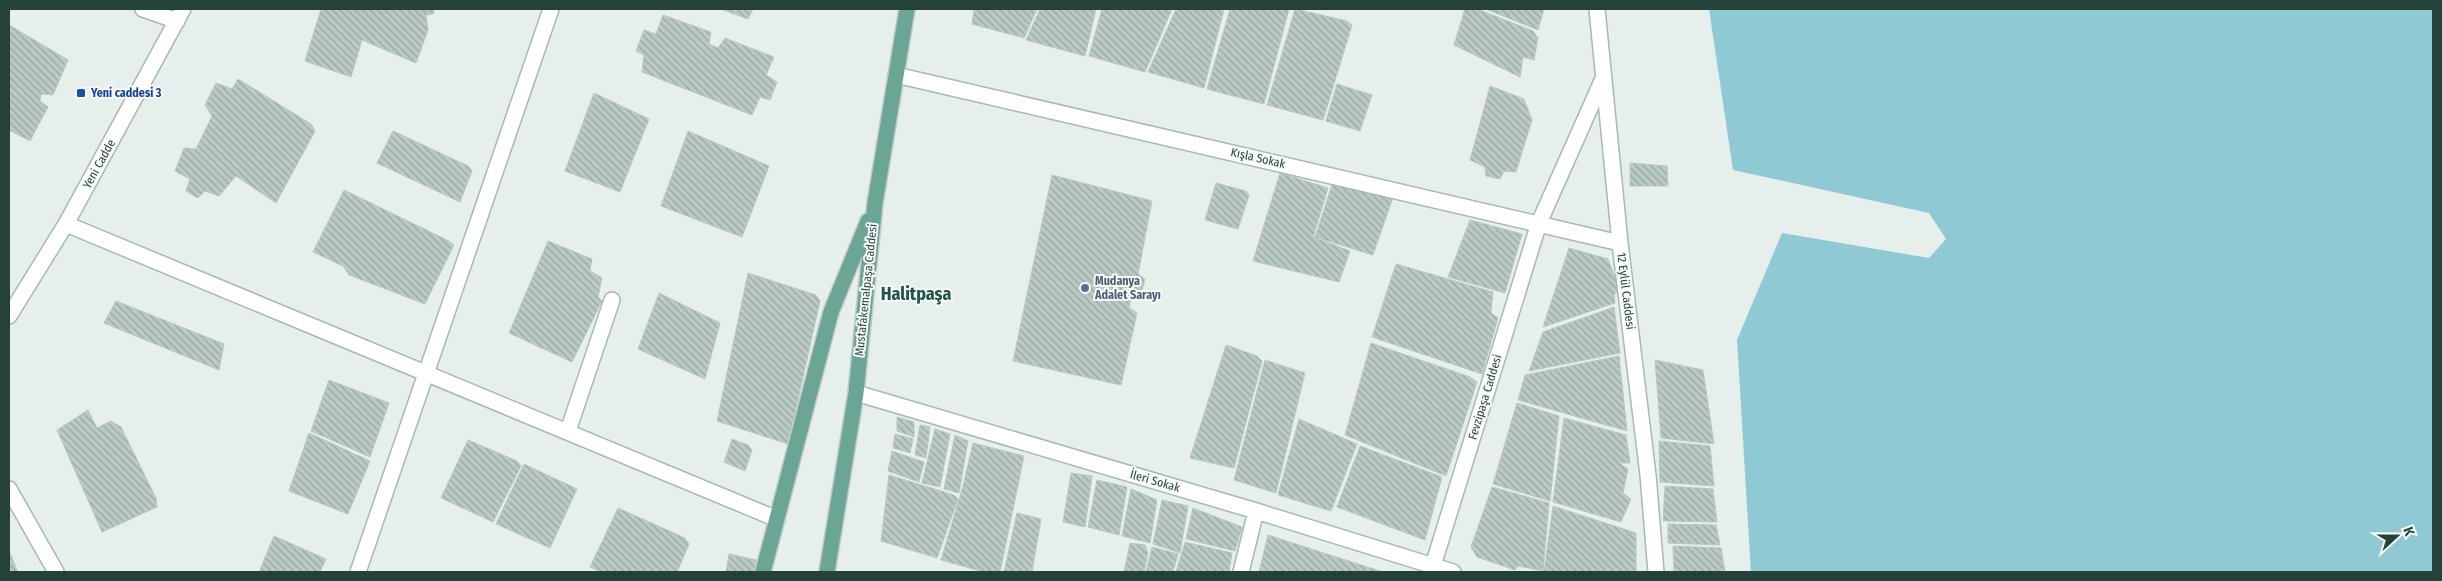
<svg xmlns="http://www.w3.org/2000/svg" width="2442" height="581" font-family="'Fira Sans Condensed',sans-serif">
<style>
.water{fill:#8ec9d4}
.building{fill:url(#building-back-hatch);stroke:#b8c9c2}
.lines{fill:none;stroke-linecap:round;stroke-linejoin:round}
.minor-casing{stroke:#a8b8b2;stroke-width:18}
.major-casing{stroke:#c2cac8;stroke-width:18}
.minor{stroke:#fff;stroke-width:15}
.major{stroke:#6aa596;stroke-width:15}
.transit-dot{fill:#1a4fb4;stroke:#f7fbf9;stroke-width:2}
.service-dot{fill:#5c6f8a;stroke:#f7fbf9;stroke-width:2}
.labels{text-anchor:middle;stroke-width:4;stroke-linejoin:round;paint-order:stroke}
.transit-label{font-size:12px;font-weight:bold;fill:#164399;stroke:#f7fbf9;text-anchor:start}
.street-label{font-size:12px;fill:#24423a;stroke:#f7fbf9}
.service-label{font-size:12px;font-weight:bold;fill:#4e5e75;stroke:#f7fbf9;text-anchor:start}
.district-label{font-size:18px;font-weight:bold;fill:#1f5548;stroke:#f7fbf9}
</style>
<defs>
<pattern id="building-back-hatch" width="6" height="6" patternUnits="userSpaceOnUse" patternTransform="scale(1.25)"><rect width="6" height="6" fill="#bbcac4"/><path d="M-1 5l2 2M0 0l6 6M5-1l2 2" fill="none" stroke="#98a6a0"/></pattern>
</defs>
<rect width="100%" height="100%" fill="#e6efeb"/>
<path class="water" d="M1709,9H2433V572H1751L1737,340L1782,233L1929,258L1946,239L1929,213L1733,170Z"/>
<path class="building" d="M321,9H435L433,14L426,15L428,30L416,63L362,40L351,77L305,61Z
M721,9H753L748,19Z
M974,9H1037L1024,38L972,24Z
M1040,9H1096L1085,56L1026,40Z
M1102,9H1172L1145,72L1089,56Z
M1176,9H1224L1204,88L1148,72Z
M1230,9H1289L1264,104L1207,89Z
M1295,9L1347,21L1352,25L1323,120L1267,105Z
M1465,9H1477L1533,31L1538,38L1534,60L1523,57L1520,77L1454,45Z
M1486,9H1544L1538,30Z
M663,15L711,32L709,44L718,48L725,38L774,57L766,75L777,82L770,100L760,97L752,115L642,72L644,55L636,51L644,30L656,34Z
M9,25L68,60L53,95L41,94L40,101L48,107L30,141L9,130Z
M238,79L311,124L315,131L276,203L236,176L219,196L205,191L198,198L186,191L190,179L175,171L184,148L196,149L212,116L205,105L216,83L232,89Z
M1337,84L1372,95L1360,131L1326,121Z
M1490,86L1524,99L1532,120L1516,172L1504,171L1500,179L1486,176L1485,167L1470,160Z
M594,93L649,119L620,192L565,171Z
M393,131L468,166L472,171L460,202L377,163Z
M688,131L769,166L742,237L661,206Z
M1630,163L1667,166L1668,186H1630Z
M1280,173L1328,188L1313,237L1350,251L1339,282L1253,261Z
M1052,175L1152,201L1138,274L1145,279L1140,297H1131L1129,308L1137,313L1121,385L1013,361Z
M1334,179L1389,195L1392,200L1373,255L1315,237Z
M1216,183L1246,191L1249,195L1238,229L1205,220Z
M344,190L447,240L454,245L425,304L349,275L343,266L313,252Z
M1470,220L1522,234L1505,293L1448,277Z
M548,241L592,259L590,271L602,278L598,297L602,301L572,362L509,333Z
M1569,248L1608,259L1620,291L1614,294L1615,303L1543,327Z
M1396,264L1493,292L1491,313L1498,318L1482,374L1372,337Z
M748,273L816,295L820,301L788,444L717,421Z
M659,293L720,323L705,379L638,349Z
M116,301L224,344L219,370L104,323Z
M1614,307L1620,353L1529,371L1543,332Z
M1371,343L1470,377L1477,382L1446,476L1345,435Z
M1226,345L1257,356L1262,361L1234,468L1190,458Z
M1619,356L1627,431L1518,400L1525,375Z
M1265,360L1305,373L1276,493L1234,480Z
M1655,360L1703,370L1714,444L1661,438Z
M329,380L389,403L370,457L311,431Z
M1517,403L1559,416L1550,501L1493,484Z
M88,410L97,428L111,421L121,427L156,498L157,507L102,532L57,430Z
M897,417L914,422V437L897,431Z
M1564,418L1626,435L1630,463H1619L1628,469L1623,493L1631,499L1621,522L1553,502Z
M1299,419L1357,444L1331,511L1278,495Z
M920,425L930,427L926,458L915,455Z
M935,429L950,434L940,487L922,483Z
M309,433L370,461L348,514L289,491Z
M895,434L913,439L910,453L893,448Z
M955,435L968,441L959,493L944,489Z
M732,439L748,445L752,450L745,471L724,462Z
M468,440L517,461L521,466L493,522L441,498Z
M1659,441L1710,446L1714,486L1660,482Z
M973,443L1024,456L1000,572H984L941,560L963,486Z
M1360,446L1442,477L1425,540L1337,507Z
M892,451L924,462L919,482L888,471Z
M524,464L577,489L550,548L496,524Z
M1071,473L1092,476L1085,527L1063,522Z
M889,475L954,495L958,499L937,558L881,541Z
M1097,480L1127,487L1119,535L1088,527Z
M1665,486L1713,489L1717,522L1663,521Z
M1492,487L1549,503L1543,571L1518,566L1515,570L1477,557L1471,547Z
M1131,489L1157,500L1150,543L1122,536Z
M1162,500L1188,506L1180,553L1153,544Z
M1553,506L1636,533V572H1544Z
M618,508L685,538L689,544L677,572H601L590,567Z
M1193,508L1242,527L1235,551L1186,539Z
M1017,513L1041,519L1032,572H1004Z
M1668,524L1716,525L1720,545L1668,543Z
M1268,535L1383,572H1259Z
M274,536L326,559L320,572H259Z
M1185,542L1232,553L1229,572H1176Z
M1130,543L1145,545L1148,553L1144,572H1124Z
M1673,546L1721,548L1725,572H1674Z
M1152,547L1178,554L1173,572H1146Z
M9,551L18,572H9Z
M729,554L756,560L755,572H726Z"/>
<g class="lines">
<defs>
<path id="minor" d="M143,9L177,21
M1597,9L1620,243L1648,475L1656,572
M896,75L1620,243
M66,224L777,519
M9,316L66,224L183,9
M856,393L1256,511L1453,572
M568,431L612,300
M9,489L56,572
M358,572L551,9
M1241,572L1256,511
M1431,572L1539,223L1602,81"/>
<path id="major" d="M763,572L831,312L868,221
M827,572L856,393L875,203L907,9"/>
</defs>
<use href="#minor" class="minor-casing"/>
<use href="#major" class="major-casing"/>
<use href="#minor" class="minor"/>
<use href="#major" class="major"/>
</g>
<rect class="transit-dot" x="76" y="88" width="10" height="10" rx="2.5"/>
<circle class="service-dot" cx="1085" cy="288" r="5"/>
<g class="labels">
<g class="transit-label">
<text x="91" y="97">Yeni caddesi 3</text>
</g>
<g class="street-label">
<text transform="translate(1258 158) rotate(13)" y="4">Kışla Sokak</text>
<text transform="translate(99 164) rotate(-61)" y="4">Yeni Cadde</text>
<text transform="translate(866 290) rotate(-84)" y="4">Mustafakemalpaşa Caddesi</text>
<text transform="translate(1626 291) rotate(83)" y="4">12 Eylül Caddesi</text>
<text transform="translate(1485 397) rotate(-73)" y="4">Fevzipaşa Caddesi</text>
<text transform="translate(1155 481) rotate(16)" y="4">İleri Sokak</text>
</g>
<g class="service-label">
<text x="1095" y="285">Mudanya<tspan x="1095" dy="14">Adalet Sarayı</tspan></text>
</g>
<g class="district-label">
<text x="916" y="300">Halitpaşa</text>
</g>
</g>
<rect width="2442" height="581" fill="none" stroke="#24423a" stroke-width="20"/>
<g transform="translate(2397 536) rotate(69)" stroke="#f7fbf9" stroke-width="4" paint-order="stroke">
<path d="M0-4L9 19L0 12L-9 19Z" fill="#24423a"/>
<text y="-8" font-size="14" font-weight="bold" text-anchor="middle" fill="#24423a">K</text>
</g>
</svg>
